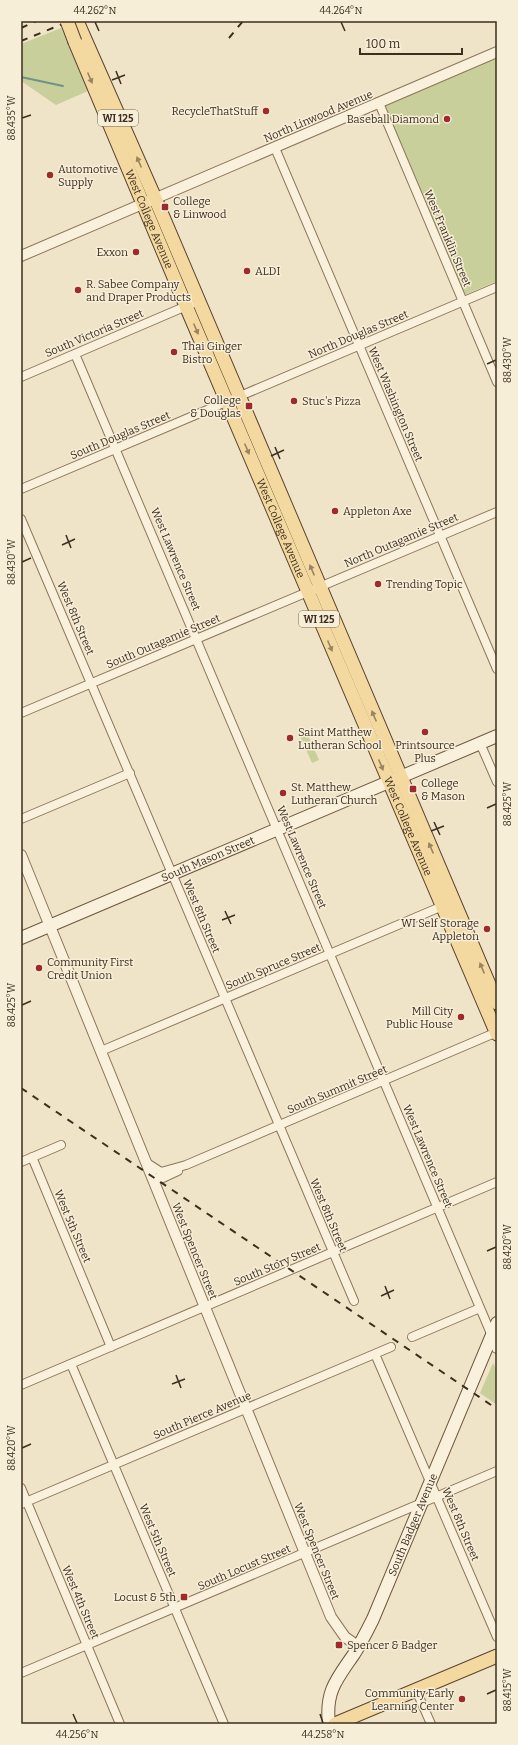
<svg xmlns="http://www.w3.org/2000/svg" width="518" height="1745" font-family="Bitter,serif">
<style>
.green{fill:#c9cf9b}
.lines{fill:none;stroke-linecap:round;stroke-linejoin:round}
.stream{stroke:#6f938a;stroke-width:2}
.minor-casing{stroke:#8d765c;stroke-width:10}
.tertiary-casing{stroke:#8d765c;stroke-width:12}
.secondary-casing{stroke:#6f573f;stroke-width:14}
.primary-casing{stroke:#5b4430;stroke-width:15}
.minor{stroke:#faf1dc;stroke-width:8}
.tertiary{stroke:#faf1dc;stroke-width:10}
.secondary{stroke:#faf1dc;stroke-width:12}
.primary{stroke:#f3d9a0;stroke-width:13}
.rail{stroke:#3d2e20;stroke-width:2;stroke-dasharray:7 7;stroke-linecap:butt}
.primary-bridge-casing{stroke:#5b4430;stroke-width:15;stroke-linecap:butt}
.primary-bridge{stroke:#f3d9a0;stroke-width:13}
.oneway{fill:#988460}
.ticks{fill:none;stroke:#3d2e20;stroke-width:1.5}
.poi-dot{fill:#9e2a2b;stroke:#f7eed8;stroke-width:1.5}
.labels{text-anchor:middle;stroke-width:3;stroke-linejoin:round;paint-order:stroke}
.shield{fill:#f7eed8;stroke:#756857;stroke-width:1}
.shield-label{font-size:10px;font-weight:bold;fill:#3d2e20}
.poi-label{font-size:11px;fill:#3d2e20;stroke:#f7eed8;text-anchor:start}
.street-label{font-size:11px;fill:#3d2e20;stroke:#f7eed8}
.neatline{fill:none;stroke:#3d2e20;stroke-width:1.5}
.ticks-label{font-size:10px;text-anchor:middle;fill:#3d2e20}
</style>
<rect width="100%" height="100%" fill="#f0e4c8"/>
<path class="green" d="M61,28L88,91L56,105L21,81V44Z
M497,57V281L465,295L384,104Z
M306,731L319,760L312,763L299,734Z
M493,1363L497,1370V1405L480,1393Z"/>
<g class="lines">
<path class="stream" d="M21,77L63,86"/>
<defs>
<path id="minor" d="M379,103L497,382
M275,148L497,669
M75,354L492,1336
M21,377L198,301
M21,489L497,287
M21,519L354,1301
M21,713L497,512
M480,743L497,782
M21,819L130,773
M101,1051L445,905
M32,1157L111,1347
M21,1162L61,1145
M147,1163L161,1172L186,1165L497,1032
M154,1178H163L178,1171
M412,1337L480,1308
M375,1354L497,1637
M71,1364L224,1724
M21,1385L497,1182
M21,1488L120,1724
M21,1504L391,1347
M21,1673L497,1471
M416,1690L431,1724"/>
<path id="tertiary" d="M21,256L497,52
M21,855L331,1617L345,1637L359,1647
M492,1336L497,1348"/>
<g id="secondary">
<path id="s1" d="M21,938L497,736"/>
<path id="s2" d="M329,1724C325,1691 337,1679 354,1654C361,1643 367,1631 373,1619L497,1323"/>
</g>
<g id="primary">
<path d="M77,21L155,198L497,1003"/>
<path id="s3" d="M75,42L186,306L497,1034"/>
<path d="M335,1724L497,1656"/>
</g>
</defs>
<use href="#minor" class="minor-casing"/>
<use href="#tertiary" class="tertiary-casing"/>
<use href="#secondary" class="secondary-casing"/>
<use href="#primary" class="primary-casing"/>
<use href="#minor" class="minor"/>
<use href="#tertiary" class="tertiary"/>
<use href="#secondary" class="secondary"/>
<use href="#primary" class="primary"/>
<path class="rail" d="M21,28L36,21
M229,38L243,21
M21,41L70,21
M21,1088L497,1409"/>
<defs>
<path id="primary-bridge" d="M67,21L75,42"/>
</defs>
<use href="#primary-bridge" class="primary-bridge-casing"/>
<use href="#primary-bridge" class="primary-bridge"/>
</g>
<defs><path id="oneway-solid" d="M-6-.8H1V-3.2L6.5 0L1 3.2V.8H-6Z"/></defs>
<g class="oneway">
<use href="#oneway-solid" transform="translate(90 78) rotate(67)"/>
<use href="#oneway-solid" transform="translate(139 162) rotate(-113)"/>
<use href="#oneway-solid" transform="translate(196 329) rotate(67)"/>
<use href="#oneway-solid" transform="translate(247 449) rotate(67)"/>
<use href="#oneway-solid" transform="translate(312 570) rotate(-113)"/>
<use href="#oneway-solid" transform="translate(330 646) rotate(67)"/>
<use href="#oneway-solid" transform="translate(374 716) rotate(-113)"/>
<use href="#oneway-solid" transform="translate(381 765) rotate(67)"/>
<use href="#oneway-solid" transform="translate(431 848) rotate(-113)"/>
<use href="#oneway-solid" transform="translate(482 968) rotate(-113)"/>
</g>
<path class="ticks" d="M95,22L99,31M341,22L345,31M116,71L121,84M112,80L125,75M22,118L31,115M487,364L496,360M275,447L280,459M271,456L284,450M66,535L71,548M62,545L75,539M22,562L31,558M487,808L496,804M434,822L440,835M431,831L444,826M225,911L231,924M222,920L235,915M22,1005L31,1001M487,1251L496,1247M385,1286L390,1299M381,1296L394,1290M176,1375L181,1388M172,1384L185,1379M22,1448L31,1444M487,1694L496,1690M73,1714L77,1723M320,1714L323,1723"/>
<g class="poi-dot">
<circle cx="266" cy="111" r="4"/>
<circle cx="447" cy="119" r="4"/>
<circle cx="50" cy="175" r="4"/>
<rect x="161" y="203" width="8" height="8" rx="2"/>
<circle cx="136" cy="252" r="4"/>
<circle cx="247" cy="271" r="4"/>
<circle cx="78" cy="290" r="4"/>
<circle cx="174" cy="352" r="4"/>
<circle cx="294" cy="401" r="4"/>
<rect x="245" y="402" width="8" height="8" rx="2"/>
<circle cx="335" cy="511" r="4"/>
<circle cx="378" cy="584" r="4"/>
<circle cx="425" cy="732" r="4"/>
<circle cx="290" cy="738" r="4"/>
<rect x="409" y="785" width="8" height="8" rx="2"/>
<circle cx="283" cy="793" r="4"/>
<circle cx="487" cy="929" r="4"/>
<circle cx="39" cy="968" r="4"/>
<circle cx="461" cy="1017" r="4"/>
<rect x="180" y="1593" width="8" height="8" rx="2"/>
<rect x="335" y="1641" width="8" height="8" rx="2"/>
<circle cx="462" cy="1699" r="4"/>
</g>
<g class="labels">
<g class="shield">
<rect x="98" y="110" width="40" height="16" rx="3"/>
<rect x="299" y="611" width="40" height="16" rx="3"/>
</g>
<g class="shield-label">
<text x="118" y="122">WI 125</text>
<text x="319" y="623">WI 125</text>
</g>
<g class="poi-label">
<text x="258" y="115" text-anchor="end">RecycleThatStuff</text>
<text x="439" y="123" text-anchor="end">Baseball Diamond</text>
<text x="58" y="173">Automotive<tspan x="58" dy="13">Supply</tspan></text>
<text x="173" y="205">College<tspan x="173" dy="13">&amp; Linwood</tspan></text>
<text x="128" y="256" text-anchor="end">Exxon</text>
<text x="255" y="275">ALDI</text>
<text x="86" y="288">R. Sabee Company<tspan x="86" dy="13">and Draper Products</tspan></text>
<text x="182" y="350">Thai Ginger<tspan x="182" dy="13">Bistro</tspan></text>
<text x="241" y="404" text-anchor="end">College<tspan x="241" dy="13">&amp; Douglas</tspan></text>
<text x="302" y="405">Stuc's Pizza</text>
<text x="343" y="515">Appleton Axe</text>
<text x="386" y="588">Trending Topic</text>
<text x="298" y="736">Saint Matthew<tspan x="298" dy="13">Lutheran School</tspan></text>
<text x="425" y="749" text-anchor="middle">Printsource<tspan x="425" dy="13">Plus</tspan></text>
<text x="421" y="787">College<tspan x="421" dy="13">&amp; Mason</tspan></text>
<text x="291" y="791">St. Matthew<tspan x="291" dy="13">Lutheran Church</tspan></text>
<text x="479" y="927" text-anchor="end">WI Self Storage<tspan x="479" dy="13">Appleton</tspan></text>
<text x="47" y="966">Community First<tspan x="47" dy="13">Credit Union</tspan></text>
<text x="453" y="1015" text-anchor="end">Mill City<tspan x="453" dy="13">Public House</tspan></text>
<text x="176" y="1601" text-anchor="end">Locust &amp; 5th</text>
<text x="347" y="1649">Spencer &amp; Badger</text>
<text x="454" y="1697" text-anchor="end">Community Early<tspan x="454" dy="13">Learning Center</tspan></text>
</g>
<g class="street-label">
<text transform="translate(318 116) rotate(-23)" y="4">North Linwood Avenue</text>
<text dy="4" stroke="none"><textPath href="#s3" startOffset="192">West College Avenue</textPath></text>
<text transform="translate(448 238) rotate(67)" y="4">West Franklin Street</text>
<text transform="translate(94 333) rotate(-23)" y="4">South Victoria Street</text>
<text transform="translate(358 334) rotate(-23)" y="4">North Douglas Street</text>
<text transform="translate(396 404) rotate(67)" y="4">West Washington Street</text>
<text transform="translate(120 435) rotate(-23)" y="4">South Douglas Street</text>
<text dy="4" stroke="none"><textPath href="#s3" startOffset="528">West College Avenue</textPath></text>
<text transform="translate(401 540) rotate(-23)" y="4">North Outagamie Street</text>
<text transform="translate(176 559) rotate(67)" y="4">West Lawrence Street</text>
<text transform="translate(76 618) rotate(67)" y="4">West 8th Street</text>
<text transform="translate(163 641) rotate(-23)" y="4">South Outagamie Street</text>
<text dy="4" stroke="none"><textPath href="#s3" startOffset="852">West College Avenue</textPath></text>
<text transform="translate(302 857) rotate(67)" y="4">West Lawrence Street</text>
<text dy="4" stroke="none"><textPath href="#s1" startOffset="203">South Mason Street</textPath></text>
<text transform="translate(202 916) rotate(67)" y="4">West 8th Street</text>
<text transform="translate(273 966) rotate(-23)" y="4">South Spruce Street</text>
<text transform="translate(337 1089) rotate(-23)" y="4">South Summit Street</text>
<text transform="translate(428 1156) rotate(67)" y="4">West Lawrence Street</text>
<text transform="translate(329 1215) rotate(67)" y="4">West 8th Street</text>
<text transform="translate(73 1226) rotate(67)" y="4">West 5th Street</text>
<text transform="translate(195 1251) rotate(68)" y="4">West Spencer Street</text>
<text transform="translate(277 1264) rotate(-23)" y="4">South Story Street</text>
<text transform="translate(202 1415) rotate(-23)" y="4">South Pierce Avenue</text>
<text transform="translate(461 1524) rotate(67)" y="4">West 8th Street</text>
<text dy="4" stroke="none"><textPath href="#s2" startOffset="219">South Badger Avenue</textPath></text>
<text transform="translate(158 1540) rotate(67)" y="4">West 5th Street</text>
<text transform="translate(317 1551) rotate(68)" y="4">West Spencer Street</text>
<text transform="translate(244 1567) rotate(-23)" y="4">South Locust Street</text>
<text transform="translate(81 1602) rotate(67)" y="4">West 4th Street</text>
</g>
</g>
<rect width="518" height="1745" fill="none" stroke="#f7eed8" stroke-width="44"/>
<path d="M360 48v6h102v-6" fill="none" stroke="#3d2e20" stroke-width="2"/>
<text x="366" y="48" font-size="12" fill="#3d2e20" stroke="#f7eed8" stroke-width="3" paint-order="stroke">100 m</text>
<rect x="22" y="22" width="474" height="1701" class="neatline"/>
<g class="ticks-label">
<text x="95" y="14">44.262°N</text>
<text x="341" y="14">44.264°N</text>
<text transform="translate(11 118) rotate(-90)" y="4">88.435°W</text>
<text transform="translate(507 360) rotate(-90)" y="4">88.430°W</text>
<text transform="translate(11 562) rotate(-90)" y="4">88.430°W</text>
<text transform="translate(507 804) rotate(-90)" y="4">88.425°W</text>
<text transform="translate(11 1005) rotate(-90)" y="4">88.425°W</text>
<text transform="translate(507 1247) rotate(-90)" y="4">88.420°W</text>
<text transform="translate(11 1448) rotate(-90)" y="4">88.420°W</text>
<text transform="translate(507 1690) rotate(-90)" y="4">88.415°W</text>
<text x="77" y="1738">44.256°N</text>
<text x="323" y="1738">44.258°N</text>
</g>
</svg>
